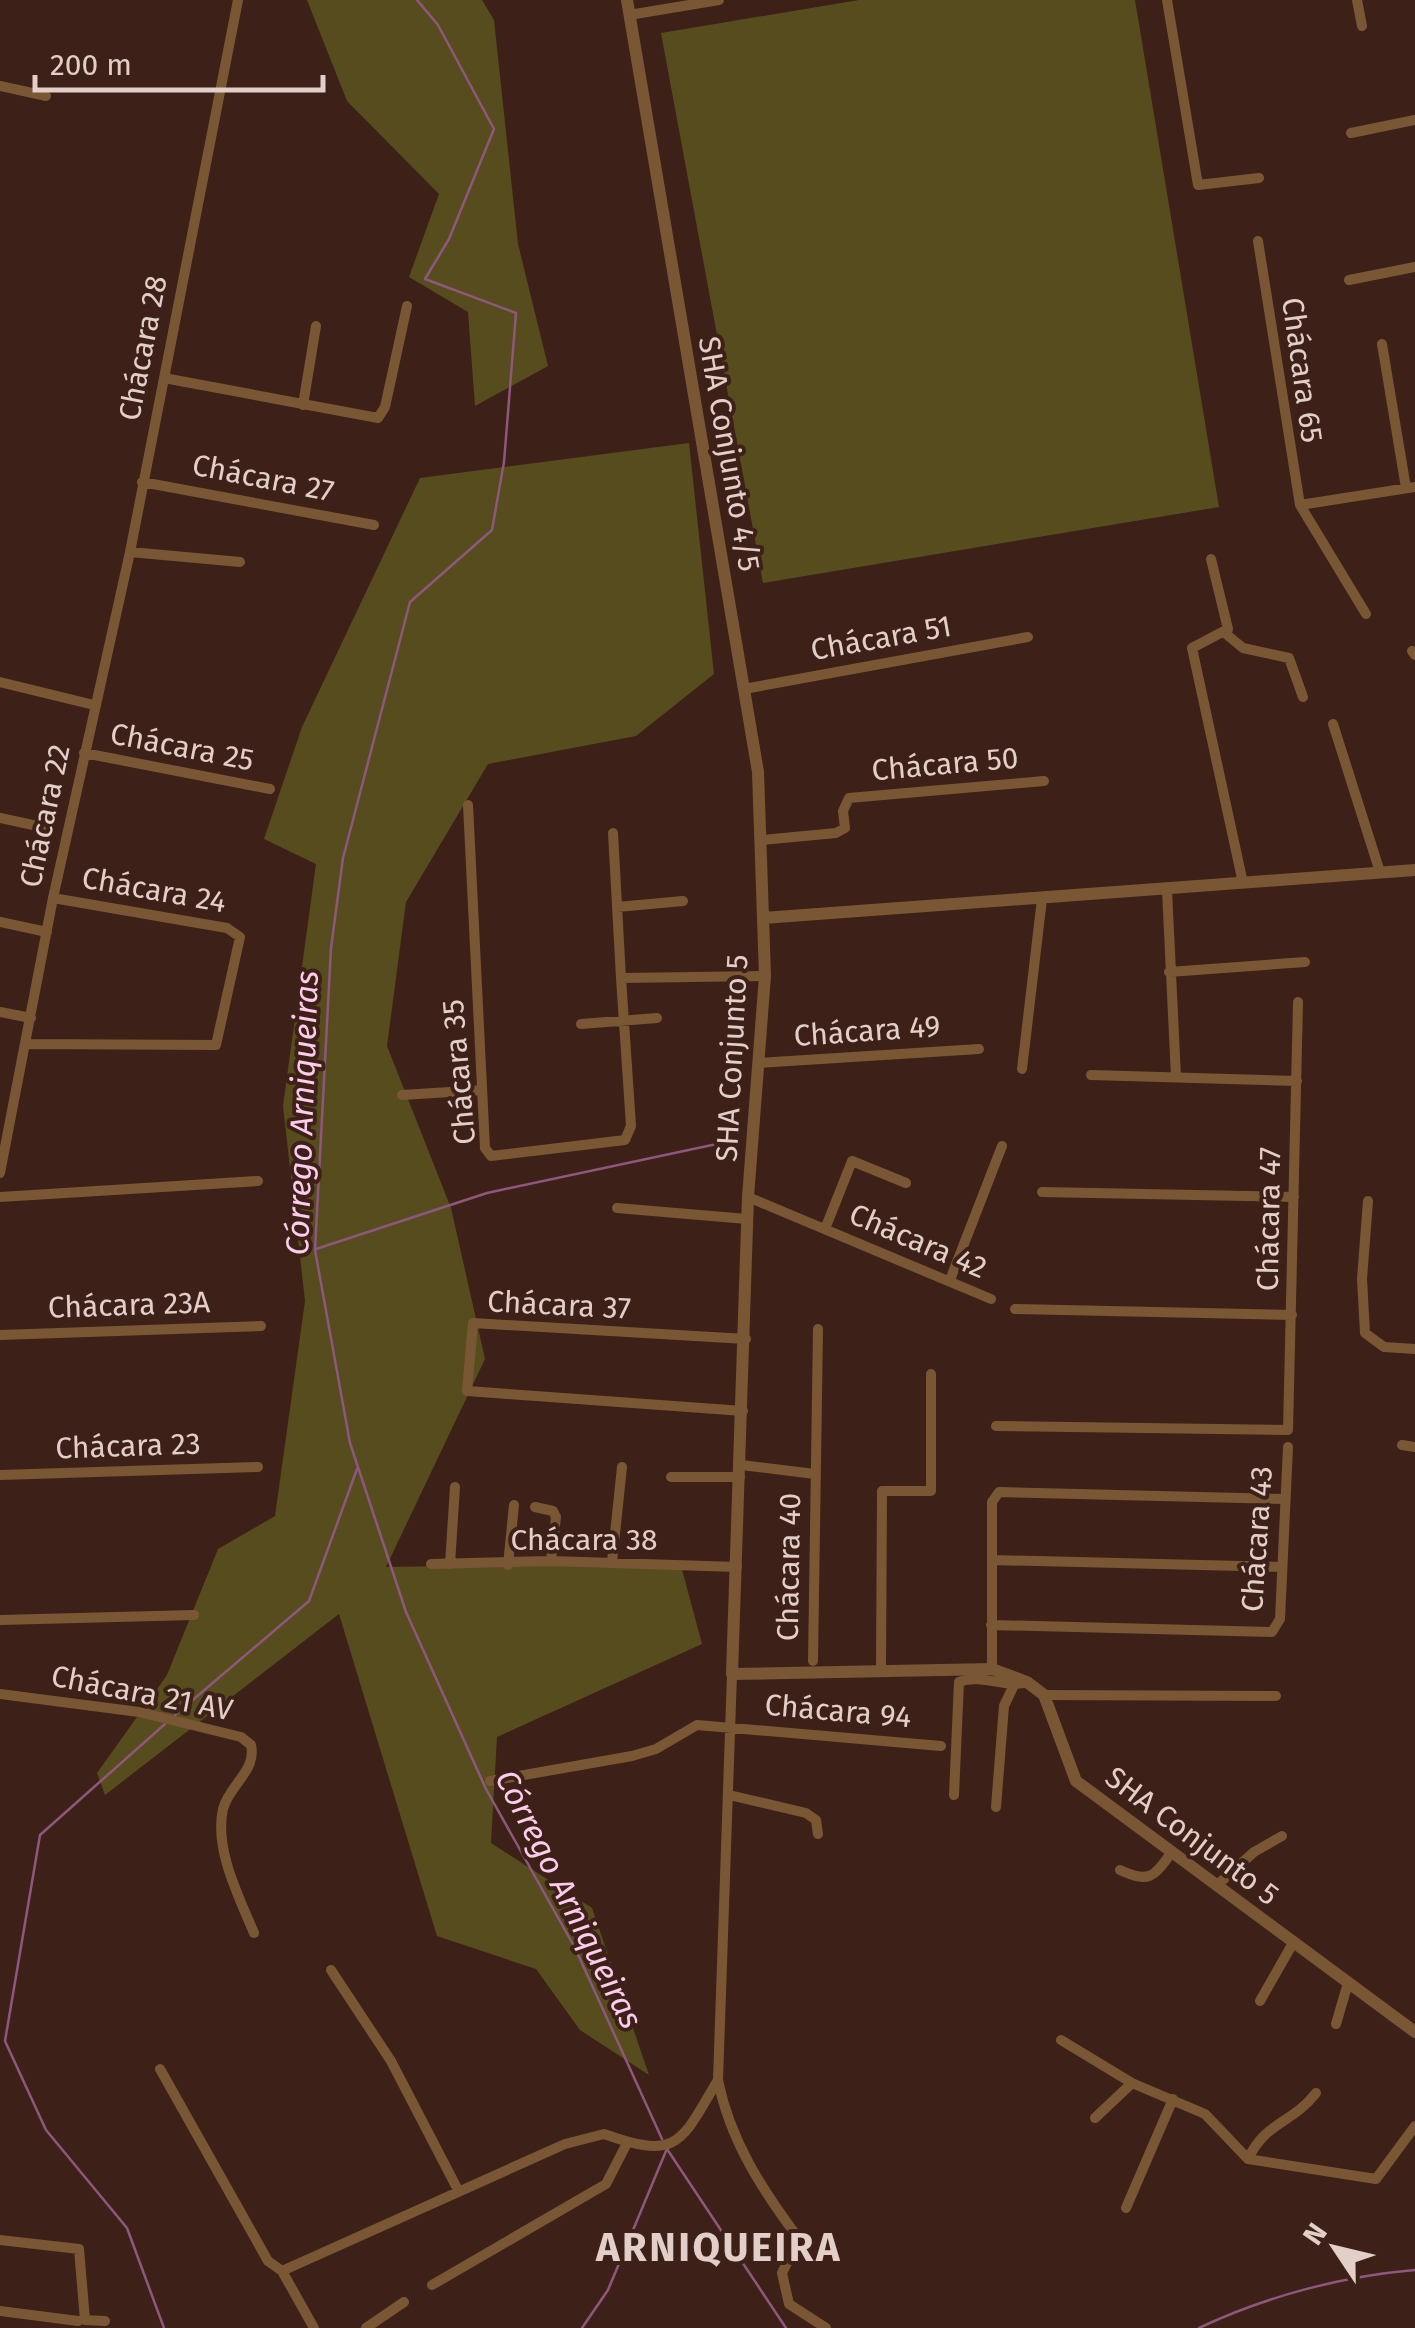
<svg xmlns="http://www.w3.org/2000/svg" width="1415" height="2328" font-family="'Fira Sans',sans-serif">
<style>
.green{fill:#574c1d}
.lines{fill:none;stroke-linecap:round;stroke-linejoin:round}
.stream{stroke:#8e577d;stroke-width:2.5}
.minor{stroke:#795734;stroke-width:10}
.tertiary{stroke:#795734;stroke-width:12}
.labels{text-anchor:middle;stroke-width:8;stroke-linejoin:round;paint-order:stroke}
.street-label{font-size:30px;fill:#e3cfca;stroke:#3d2118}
.water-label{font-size:32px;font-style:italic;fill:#fce;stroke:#3d2118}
.district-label{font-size:40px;font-weight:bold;letter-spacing:2.5px;fill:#e3cfca;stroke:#3d2118}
</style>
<rect width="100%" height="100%" fill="#3d2118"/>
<path class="green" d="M307,0H482L494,20L518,244L548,366L475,406L468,312L409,277L439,194L347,101Z
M859,0H1135L1219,507L763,583L661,33Z
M689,443L714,674L636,736L488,764L406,902L387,1046L451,1208L485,1359L386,1567L680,1562L702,1644L497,1737L491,1843L592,1908L649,2075L580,2030L536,1969L437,1936L339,1614L105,1795L97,1773L167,1675L218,1549L275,1516L305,1301L283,1106L316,864L264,839L302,727L420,478Z"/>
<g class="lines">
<path class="stream" d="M417,0L438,25L494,129L449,239L425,279L516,313L504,462L492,530L410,602L343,858L331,948L315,1250L350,1443L406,1612L486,1789L575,1948L662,2139
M316,1249L487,1193L726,1142
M175,1715L309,1601L357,1469
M665,2146L786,2328
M164,2328L127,2228L46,2130L5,2041L40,1835L165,1724
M582,2328L608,2290L666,2151
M1199,2328C1264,2297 1342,2276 1415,2270"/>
<path class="minor" d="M1167,0L1198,185L1259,178
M1357,0L1362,26
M629,15L719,0
M0,86L46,96
M1351,133L1415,120
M1258,241L1300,505L1366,614
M1349,280L1415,267
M1382,344L1406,488
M164,378L378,418L385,407L407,306
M303,405L316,326
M142,482L374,525
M1300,505L1415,487
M130,552L240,562
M1211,559L1228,629L1192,648L1243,883
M1226,634L1243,648L1289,658L1303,697
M1412,651L1415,655
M0,682L94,705
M744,689L1028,637
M1333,724L1380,872
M84,753L270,789
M468,805L485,1148L491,1156L625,1140L631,1126L621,978L765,976
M0,818L47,828
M613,833L621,978
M761,840L836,833L845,828L843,811L849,798L1044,781
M1167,890L1176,1077
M617,907L683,901
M0,922L47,932
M1169,972L1305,962
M0,1012L31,1018
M581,1024L657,1018
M26,1044L216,1045L240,937L227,928L53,898
M759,1063L979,1049
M1022,1069L1042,899
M1091,1075L1297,1081
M402,1095L482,1090
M0,1173L53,898L130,552L238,0
M1042,1192L1294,1197
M0,1197L258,1181
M748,1197L991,1299
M1368,1201L1362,1279L1365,1333L1384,1347L1415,1349
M617,1208L747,1219
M825,1229L852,1161L906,1183
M950,1280L1002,1146
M1015,1309L1292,1315
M0,1335L261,1326
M743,1411L467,1391L473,1323L746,1339
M996,1426L1288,1430L1298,1002
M1402,1445L1415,1447
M741,1465L815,1474
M0,1475L258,1467
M671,1477H740
M535,1507L553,1511L556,1517L551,1561
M992,1560L1281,1567
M612,1562L622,1467
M431,1564L551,1561L737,1567
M450,1564L455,1487
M508,1565L514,1505
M0,1620L194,1615
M991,1625L1272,1632L1280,1619L1288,1447
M813,1661L818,1329
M992,1669V1502L999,1492L1284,1499
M881,1670L882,1491H931V1374
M732,1674L718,2080C730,2141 763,2191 799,2239L782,2273L789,2304L826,2328
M0,1694L139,1712L241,1737L251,1745C257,1771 229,1785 223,1809C214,1849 239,1897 254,1933
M1044,1695L1276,1696
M490,1781L632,1756L656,1749L697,1725L941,1746
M729,1795L806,1813L816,1820L818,1834
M954,1795L959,1682C982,1673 1006,1689 1027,1682
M996,1807L1004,1706L1014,1685
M1120,1870C1148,1883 1154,1878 1171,1853
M1216,1886L1254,1852L1282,1836
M331,1970L391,2061L458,2190
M1260,2001L1293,1943
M1336,2024L1348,1983
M1061,2040L1132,2083L1205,2114L1248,2159L1376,2179L1415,2126
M160,2069L268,2261L282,2271L314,2328
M1095,2118L1132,2083
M1248,2159C1266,2121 1292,2124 1316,2093
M1126,2208L1173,2099
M0,2240L79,2249L85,2320L105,2321
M282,2271L565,2144L604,2134C679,2161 681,2142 718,2080
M432,2285L606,2184L626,2145
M0,2311L78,2321
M366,2328L404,2302"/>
<path class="tertiary" d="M627,0L758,772L765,976L748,1197L732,1674L992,1669L1027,1682L1044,1695L1076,1781L1415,2032
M763,918L1415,870"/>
</g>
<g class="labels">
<g class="street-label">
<text transform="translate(143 348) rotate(-79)" y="10">Chácara 28</text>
<text transform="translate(1302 370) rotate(82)" y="10">Chácara 65</text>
<text transform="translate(729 454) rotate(80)" y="10">SHA Conjunto 4/5</text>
<text transform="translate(263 478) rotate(11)" y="10">Chácara 27</text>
<text transform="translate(881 638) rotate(-10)" y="10">Chácara 51</text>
<text transform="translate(182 747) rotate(11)" y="10">Chácara 25</text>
<text transform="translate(945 764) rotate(-5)" y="10">Chácara 50</text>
<text transform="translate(45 816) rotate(-78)" y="10">Chácara 22</text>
<text transform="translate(154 890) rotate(10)" y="10">Chácara 24</text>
<text transform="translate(867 1031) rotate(-4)" y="10">Chácara 49</text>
<text transform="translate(732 1058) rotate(-87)" y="10">SHA Conjunto 5</text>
<text transform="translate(459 1072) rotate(-95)" y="10">Chácara 35</text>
<text transform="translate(1269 1219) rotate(-89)" y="10">Chácara 47</text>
<text transform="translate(918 1241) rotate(23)" y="10">Chácara 42</text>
<text transform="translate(129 1305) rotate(-2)" y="10">Chácara 23A</text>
<text transform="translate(559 1305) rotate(3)" y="10">Chácara 37</text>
<text transform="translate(128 1446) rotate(-2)" y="10">Chácara 23</text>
<text transform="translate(1257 1539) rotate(-86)" y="10">Chácara 43</text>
<text x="584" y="1550">Chácara 38</text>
<text transform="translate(789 1567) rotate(-89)" y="10">Chácara 40</text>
<text transform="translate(142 1693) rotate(11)" y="10">Chácara 21 AV</text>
<text transform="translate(838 1711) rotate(5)" y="10">Chácara 94</text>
<text transform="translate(1192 1836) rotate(37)" y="10">SHA Conjunto 5</text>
</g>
<g class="water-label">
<text transform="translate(302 1113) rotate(-88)" y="11">Córrego Arniqueiras</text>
<text transform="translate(569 1899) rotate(63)" y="11">Córrego Arniqueiras</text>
</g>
<g class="district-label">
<text x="719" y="2261">ARNIQUEIRA</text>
</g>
</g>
<g transform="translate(1335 2248) rotate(305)" stroke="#3d2118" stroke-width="8" paint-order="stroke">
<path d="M0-8L18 38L0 25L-18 38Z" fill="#e3cfca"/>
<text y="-15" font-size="28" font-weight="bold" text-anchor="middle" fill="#e3cfca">N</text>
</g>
<path d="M35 75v15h288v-15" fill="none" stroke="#e3cfca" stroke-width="5"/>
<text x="50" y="75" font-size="30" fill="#e3cfca" stroke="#3d2118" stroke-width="8" paint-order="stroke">200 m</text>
</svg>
